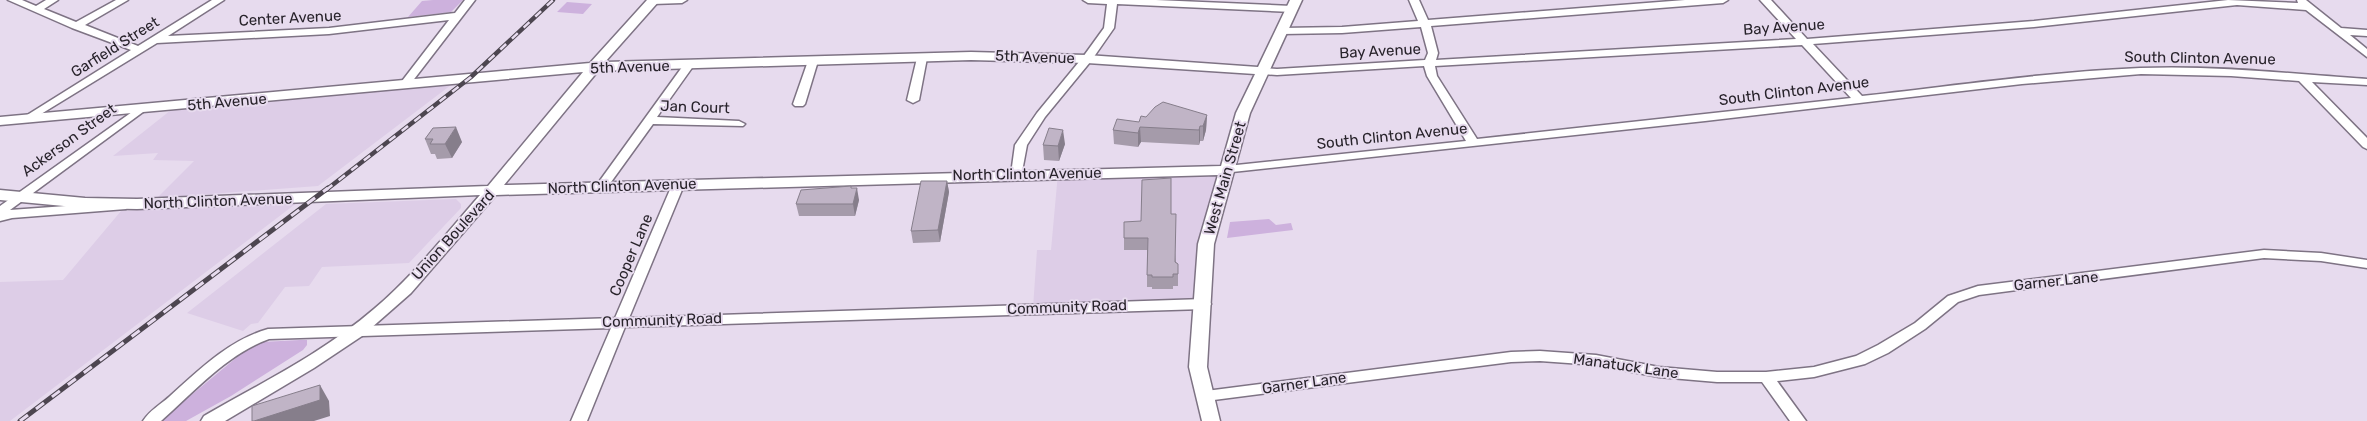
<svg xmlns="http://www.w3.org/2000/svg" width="2367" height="421" font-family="Rubik,sans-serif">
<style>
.built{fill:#ddcde7}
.green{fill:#cdb1dd}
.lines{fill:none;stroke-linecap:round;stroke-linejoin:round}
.minor-casing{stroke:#7e7384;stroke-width:3}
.major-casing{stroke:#7e7384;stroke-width:3}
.minor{fill:#fff;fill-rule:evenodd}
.major{fill:#fff;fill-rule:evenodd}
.rail-far1-casing{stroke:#4d4650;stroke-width:4.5}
.rail-casing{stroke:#4d4650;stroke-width:5}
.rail-far1{stroke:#e7dbee;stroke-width:2.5;stroke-dasharray:8;stroke-linecap:butt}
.rail{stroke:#e7dbee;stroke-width:3;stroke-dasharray:10;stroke-linecap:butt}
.wall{fill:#a59baa}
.shaded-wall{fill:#867e8b}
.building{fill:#c0b4c6;stroke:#867e8b}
.labels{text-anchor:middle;stroke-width:4;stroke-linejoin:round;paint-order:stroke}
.street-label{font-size:15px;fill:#28232b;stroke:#e7dbee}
</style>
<rect width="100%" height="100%" fill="#e7dbee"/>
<path class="built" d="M451,85L318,186L157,198L194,161L153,160L158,153L113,156L171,110Z
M1227,170L1204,304L1033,308L1037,250H1051L1058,173Z
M456,199L461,204V208L409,263L322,267L309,286L285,287L258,323L251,324L243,331L187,313L326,204Z
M298,202L10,421H0V282L63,280L121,211Z"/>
<path class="green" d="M433,0H463L451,12L408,17L422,1Z
M567,2L592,4L583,14L557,12Z
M1269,219L1276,225L1291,223L1293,230L1227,238L1230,222Z
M300,340H307V345L303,350L231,396L186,421H160L248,348L262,342Z"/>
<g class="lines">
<defs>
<path id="minor" d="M8,0H22L36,6L46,0H58L44,9L76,22L116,0H128L85,25L138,46L212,0H224L168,36L329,28L455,13L465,0H475L408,87H400L399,85L449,20L329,34L157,43L28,122L24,121L22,119L24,117L131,50L72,28Z
M649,0H687L682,3L653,4L649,3Z
M1083,0H1156L1292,6L1297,9L1292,12L1117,4L1114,28L1091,61L1045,117L1027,145L1021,177H1013L1011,174L1015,145L1037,113L1083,57L1104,28L1107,4L1088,3Z
M1409,0H1419L1428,20L1685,0H1728L1723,3L1431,26L1438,53L1436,60L1796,39L1760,0H1771L1807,39L2034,21L2228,0L2298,3L2297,0H2306L2341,28L2367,30V36L2350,35L2367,49V57L2306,10L2237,5L2034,27L1813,44L1862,96C1954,86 2047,72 2140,68C2216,65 2292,74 2367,79V85L2312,82L2367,138V149L2363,147L2299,81L2231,76L2141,74L2022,84L1705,121L1223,173L1221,170L1227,166L1466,141L1427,76L1424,66L1277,75L1262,74L1257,71L1262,68L1277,69L1425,60L1428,53L1421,27L1342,33L1282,34L1277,31L1282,28L1342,27L1418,21ZM1802,45L1851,98L1477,139L1437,76L1435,66Z
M922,55L927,58L919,100L913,103L907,100L917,58Z
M813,58L818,61L805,104L803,106H795L793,104L808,61Z
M689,62L694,65L657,117L739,121L745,124L743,126L653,124L606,189H598L596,186L685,63Z
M139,107L145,110L143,112L10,210L122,202L126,203L128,206L126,209L12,218L0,221V206Z
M678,181L684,185L629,318L1204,299L1209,301L1211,304L1209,307L1204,309L625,327L587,421H571L611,328L269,339C227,354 194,392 161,421H143C149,411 161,404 169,397C198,371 229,340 268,329L615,318L672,185Z
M2264,250L2321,253L2367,260V268L2321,261L2264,258L1979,295L1958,302L1925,329L1888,353L1865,364L1814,377L1777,381L1806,421H1790L1762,382H1717L1659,377L1596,365L1540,361L1511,362L1206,401L1201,400L1199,396L1201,392L1206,391L1511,352L1540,351L1596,355L1659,367L1717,372H1766L1814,367L1856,356L1878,345L1915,323L1948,296L1978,286Z"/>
<path id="major" d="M647,0H660L605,62L971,52L1087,55L1258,67L1290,0H1302L1250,113L1214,244L1207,367L1220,421H1202L1189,367L1198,244L1218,175L496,195L411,293L362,336L314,368L225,421H201L204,416C261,383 323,353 374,309C413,276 446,234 480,195L137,209L85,208L0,200V190L85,198L137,199L488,186L583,72L0,125V117L590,63ZM971,60L1087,63L1255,74L1236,113L1221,166L504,185L598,71Z"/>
</defs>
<use href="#minor" class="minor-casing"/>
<use href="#major" class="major-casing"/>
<use href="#minor" class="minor"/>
<use href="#major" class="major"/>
<defs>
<path id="rail-far1" d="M326,190L471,77L553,0"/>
<path id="rail" d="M20,421L328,188"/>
</defs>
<use href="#rail-far1" class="rail-far1-casing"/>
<use href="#rail" class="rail-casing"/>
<use href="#rail-far1" class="rail-far1"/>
<use href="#rail" class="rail"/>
</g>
<path class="wall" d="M1207,115L1206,130L1203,141H1200L1199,145L1141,142L1138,147L1114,144L1113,130L1139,122L1146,117Z
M433,128L462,142L452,158L437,159L435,154H431L425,139Z
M1065,144L1059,161L1044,160L1043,145Z
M947,181L949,192L940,242L913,243L911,231Z
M852,188L859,200L855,216H799L796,204Z
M1171,214L1176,262L1178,264V286H1173V289H1152V287H1147V250H1124V238L1141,221Z"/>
<path class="shaded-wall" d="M1207,115L1206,130L1203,141V126Z
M1200,126V141L1199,145V130Z
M456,127L462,142L452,158L445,144Z
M1140,127L1141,142L1138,147V133Z
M1063,130L1065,144L1059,161L1058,146Z
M947,181L949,192L940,242L938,230Z
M857,188L859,200L855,216L853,204Z
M320,385L329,401L330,416L314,421H254Z"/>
<path class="building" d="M1163,102L1207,115L1203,126H1200L1199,130L1140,127L1138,133L1113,130L1117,119L1139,122L1141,116L1146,117L1155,107Z
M456,127L445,144H430L433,139H425L433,128Z
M1049,128L1063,130L1058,146L1043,145Z
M1171,178V214H1176L1175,262L1178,264V274H1173V277H1152V275H1147L1148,238H1124V222L1141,221L1142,180Z
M921,181H947L938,230L911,231Z
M851,186V188H857L853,204H796L801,190Z
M320,385V400L254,421H252V406Z"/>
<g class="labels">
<g class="street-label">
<text transform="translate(290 18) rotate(-3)" y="5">Center Avenue</text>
<text transform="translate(1784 27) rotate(-4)" y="5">Bay Avenue</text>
<text transform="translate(115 47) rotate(-32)" y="5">Garfield Street</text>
<text transform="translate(1380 51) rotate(-3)" y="5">Bay Avenue</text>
<text transform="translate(1035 57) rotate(2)" y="5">5th Avenue</text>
<text transform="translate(2200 58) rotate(1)" y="5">South Clinton Avenue</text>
<text transform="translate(630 67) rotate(-2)" y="5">5th Avenue</text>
<text transform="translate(1794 91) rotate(-7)" y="5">South Clinton Avenue</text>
<text transform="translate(227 102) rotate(-5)" y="5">5th Avenue</text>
<text transform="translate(695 107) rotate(2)" y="5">Jan Court</text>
<text transform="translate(1392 136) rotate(-6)" y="5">South Clinton Avenue</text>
<text transform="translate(69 140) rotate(-36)" y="5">Ackerson Street</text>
<text transform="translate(1027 174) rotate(-1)" y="5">North Clinton Avenue</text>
<text transform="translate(1225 178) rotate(-74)" y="5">West Main Street</text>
<text transform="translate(622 186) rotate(-2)" y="5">North Clinton Avenue</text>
<text transform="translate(218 201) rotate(-2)" y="5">North Clinton Avenue</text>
<text transform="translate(453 235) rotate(-48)" y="5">Union Boulevard</text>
<text transform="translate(631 255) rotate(-67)" y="5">Cooper Lane</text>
<text transform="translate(2056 281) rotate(-6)" y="5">Garner Lane</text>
<text transform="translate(1067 307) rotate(-2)" y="5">Community Road</text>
<text transform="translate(662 320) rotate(-2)" y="5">Community Road</text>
<text transform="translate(1626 366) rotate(8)" y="5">Manatuck Lane</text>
<text transform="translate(1304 383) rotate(-8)" y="5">Garner Lane</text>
</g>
</g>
</svg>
